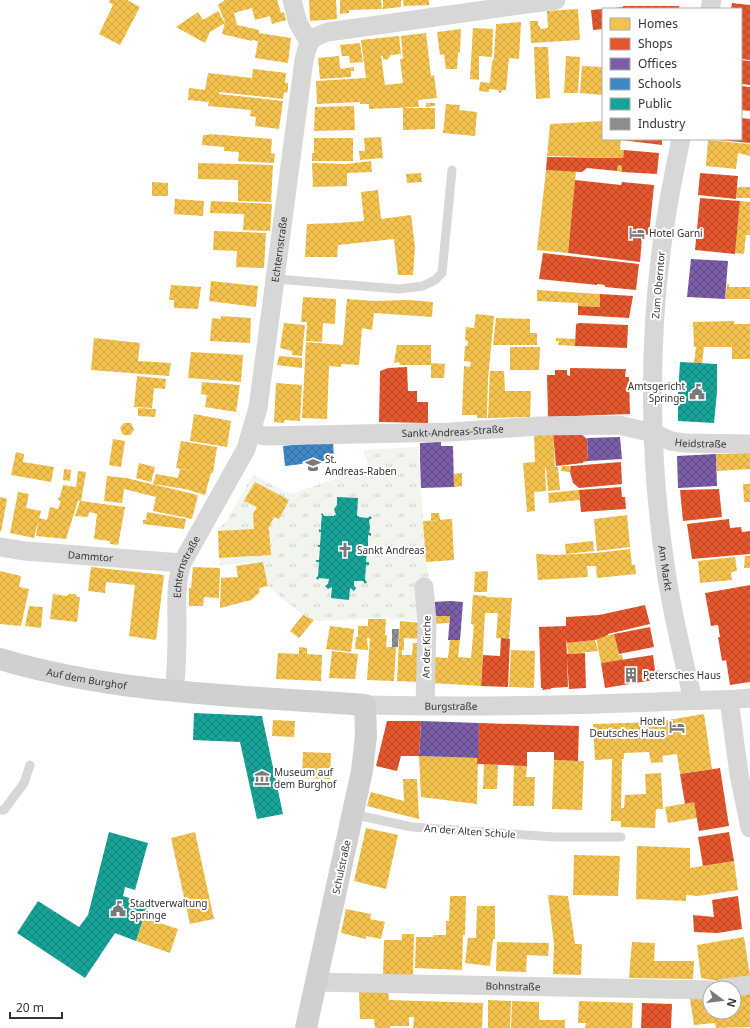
<svg xmlns="http://www.w3.org/2000/svg" width="750" height="1028" font-family="'Noto Sans',sans-serif">
<style>
.grass{fill:url(#grass-tufts)}
.homes{fill:url(#homes-cross-hatch)}
.shops{fill:url(#shops-cross-hatch)}
.offices{fill:url(#offices-cross-hatch)}
.schools{fill:url(#schools-cross-hatch)}
.public{fill:url(#public-cross-hatch)}
.industry{fill:url(#industry-cross-hatch)}
.lines{fill:none;stroke-linecap:round;stroke-linejoin:round}
.lane{stroke:#d7d7d7;stroke-width:9}
.street{stroke:#d7d7d7;stroke-width:19}
.secondary{stroke:#d0d0d0;stroke-width:22}
.labels{text-anchor:middle;stroke-width:4;stroke-linejoin:round;paint-order:stroke}
.poi-label{font-size:10px;fill:#333;stroke:#fff;text-anchor:start}
.street-label{font-size:10px;fill:#333;stroke:#fff}
</style>
<defs>
<pattern id="grass-tufts" width="24" height="20" patternUnits="userSpaceOnUse"><rect width="24" height="20" fill="#f1f5ed"/><path d="M3 7l-1-3M5 7V3M7 7l1-3M15 17l-1-3M17 17v-4M19 17l1-3" fill="none" stroke="#cfd2cc"/></pattern>
<pattern id="homes-cross-hatch" width="8" height="8" patternUnits="userSpaceOnUse"><rect width="8" height="8" fill="#f2c14e"/><path d="M0 0l8 8M0 8l8-8" fill="none" stroke="#d0a645"/></pattern>
<pattern id="shops-cross-hatch" width="8" height="8" patternUnits="userSpaceOnUse"><rect width="8" height="8" fill="#e4572e"/><path d="M0 0l8 8M0 8l8-8" fill="none" stroke="#b94928"/></pattern>
<pattern id="offices-cross-hatch" width="8" height="8" patternUnits="userSpaceOnUse"><rect width="8" height="8" fill="#7b5ea7"/><path d="M0 0l8 8M0 8l8-8" fill="none" stroke="#604a81"/></pattern>
<pattern id="schools-cross-hatch" width="8" height="8" patternUnits="userSpaceOnUse"><rect width="8" height="8" fill="#3f88c5"/><path d="M0 0l8 8M0 8l8-8" fill="none" stroke="#3570a1"/></pattern>
<pattern id="public-cross-hatch" width="8" height="8" patternUnits="userSpaceOnUse"><rect width="8" height="8" fill="#17a398"/><path d="M0 0l8 8M0 8l8-8" fill="none" stroke="#15857d"/></pattern>
<pattern id="industry-cross-hatch" width="8" height="8" patternUnits="userSpaceOnUse"><rect width="8" height="8" fill="#8d8d92"/><path d="M0 0l8 8M0 8l8-8" fill="none" stroke="#747478"/></pattern>
</defs>
<rect width="100%" height="100%" fill="#fff"/>
<path class="grass" d="M418,447L426,562L432,589L422,622L385,618L319,621L301,614L269,587L263,562L220,565L218,529L226,522L253,475L290,494L369,468L363,450Z"/>
<path class="homes" d="M110,0H127L140,7L120,45L99,34L113,5L109,2Z
M225,0H277L281,13L284,12L286,20L272,24L270,16L255,20L252,8L234,13L237,25L259,30V33L291,38L288,63L255,58L258,41L253,40L252,41L222,34L225,22L218,5Z
M309,0H336L337,19L310,21Z
M340,0H381L382,9L349,10V13L340,14Z
M383,0H401V7L383,9Z
M403,0H429V5L404,6Z
M578,9L580,40L531,43L530,21H538V26H540V29L548,28L547,11Z
M218,11L225,23L210,32L205,43L176,27L198,12L203,20Z
M521,22L519,59L509,58L506,90H502L501,93L498,92L499,90L489,89V92L479,91L480,82L490,83L492,62L494,58L496,24Z
M473,28L493,29L492,57L479,56V80L470,79Z
M461,29L460,52L458,53L457,69H446L444,54L440,55L437,32Z
M426,33L431,76L434,75L437,98L418,100L419,107L369,109V104H360V102L317,104L316,81L366,78L361,40L399,36L401,54L391,55L387,60L383,59V56H381L385,85L403,83L400,59H403L401,36Z
M360,43L363,62L350,63L349,56H342L340,45Z
M534,47H548L550,98L536,99Z
M339,56L340,69L354,67V71H351V77L320,79L318,58Z
M566,56L580,57L578,93H564Z
M582,66L603,67V95L580,93Z
M253,69L286,73L285,83H288V90L287,93L284,92L283,99L219,92V94L283,101L279,129L255,126L256,117L250,116L251,110L208,106L209,102L188,100L189,88L205,90L208,73L252,78Z
M426,103H435V106L426,107Z
M446,104L460,105L459,110L477,112L475,136L443,133Z
M354,106L355,130L314,131L315,107Z
M403,108H435V129L403,130Z
M603,121V139H621L620,150H624L623,158L547,156L550,124Z
M209,134L272,139L271,153L275,154L274,163L238,161L239,152L224,151V147L202,145L203,135H209Z
M381,137L383,158L360,160L359,151H365L364,138Z
M314,138H353V161H312V153H314Z
M708,140L750,144V156L738,153L736,169L706,166Z
M371,161L372,172L347,173V186L313,187L312,163L346,164Z
M198,163L273,165L271,202L238,201V180L198,179Z
M618,165L622,166V172L617,171Z
M546,170L576,171L568,253L537,250Z
M421,173L422,182L407,183L406,174Z
M152,182L168,183V196H152Z
M741,187H750V198H736L737,188Z
M378,190L381,219L411,215L415,247L413,275H398L394,239L338,245L337,257H305L307,224L338,223L364,221L361,192Z
M175,199L204,201L203,216L174,214Z
M211,201L272,204L270,231L243,230L244,214L210,213Z
M740,201L750,202V235H746L744,254L735,253Z
M214,231L266,233L264,268L236,267L237,251L213,250Z
M211,281L258,286L256,307L209,301Z
M727,284H729V287H750V299H725Z
M171,285L201,287L198,309L174,308V300H169Z
M537,290L600,294V307L578,306V303L537,301Z
M303,297L336,299L335,324L323,323L322,342L306,341L307,322H301Z
M347,299L375,301L408,300L433,302L432,317L374,313L372,330L362,328L359,365L341,364V367L329,366L327,419L302,418L306,342L343,345Z
M476,314L494,316L488,379L487,418H477V415H462L464,366L470,367L471,362L464,361L465,346H472H467L468,341L465,340L466,327L474,328Z
M221,316L251,318L250,343L210,341L212,318L221,319Z
M496,318L530,319V333H537V345H493Z
M734,321V324H750V359H732V347H704L702,363H694L696,347H694L693,322Z
M284,323L305,325L302,356L292,355V351L280,348Z
M94,338L140,343L138,361L171,363L169,376L91,370Z
M556,338L576,339L575,346L558,345L559,341H556Z
M397,345H431V365H400L399,362L394,363Z
M510,347H540L539,370H510Z
M191,352L243,355L241,382L188,378Z
M279,356L302,358V368L277,365Z
M431,363L445,364L444,378H431Z
M490,371H504L505,391H531L530,417L488,418Z
M137,376L166,379L165,389L154,388L152,408L134,407Z
M202,382L240,385L236,412L205,407L207,395L201,394Z
M276,383L302,385L300,421L284,420V423L274,422Z
M138,408L156,409L155,417L138,416Z
M194,414L231,421L227,447L190,441Z
M124,423H131L134,430L130,435H123L120,428Z
M553,433L555,467H558L560,490L548,491L546,468H545L546,491L534,492L535,511L527,512L523,463L535,462L534,434Z
M113,439L125,441L121,467L109,465Z
M181,441L217,447L213,473H211L205,495L185,489L153,484L156,474L178,478L180,469L199,472L176,468Z
M16,452L24,454L23,462L54,467L51,482L11,475Z
M750,453V469L717,471L716,454Z
M139,463L155,467L151,482L136,478Z
M562,466H571L570,472L561,471Z
M64,469L71,470L70,481L63,480Z
M78,471L86,472L81,501L125,507L118,545L110,544V541L94,539L97,514L89,512L88,517L75,516L80,501H78L66,539L36,536L39,518L47,520L50,507L58,509L61,501L58,500L59,497H60L63,485L76,487Z
M462,473V486L454,487V474Z
M107,476L126,478L198,495L192,519L153,511L156,497L124,489L122,503L104,501Z
M255,482L289,500L279,519L274,517L268,529H269L271,555L219,558L218,531L254,529L253,514L257,507L244,501Z
M743,484H750V502H744Z
M579,490L580,500L549,503L548,493Z
M18,492L29,494L26,508L41,511L34,538L10,533Z
M0,497L7,499L1,532L0,531Z
M147,512L186,519L184,529L143,524V520H146Z
M431,513H439L440,520H431Z
M627,515L630,547L597,551L594,519Z
M452,519L454,560L426,562L423,521Z
M593,541L594,551L566,554L565,544Z
M630,549L632,565H635L636,574L597,578L596,566H587L588,577L538,580L536,554L554,555L595,553Z
M745,556H750V568H744Z
M735,557L737,571L731,572L732,580L700,583L698,561Z
M263,562L268,586L259,588L260,592L251,600L220,608L221,578L238,577L236,566Z
M91,567L164,575L156,640L129,636L135,585L106,582L105,593L88,591Z
M193,567L220,568L219,598L204,597L203,606H189V588H191Z
M0,571L21,576L19,587L29,589L21,626L0,624Z
M488,571L487,592H474L475,572Z
M53,594L67,596L69,594H75L77,597H80L77,622L50,619Z
M473,595L486,596V597L512,598L509,639L496,638L498,613H485L481,686L431,683L433,657L448,658L450,640H460L458,657L471,658L474,625L471,624Z
M29,606L43,607L41,628L25,626Z
M303,615L314,620L299,638L290,631Z
M432,616H450L449,623L432,624Z
M368,619H386L385,635H387L386,647H396L394,681L367,680L370,638H367L368,650L355,649L356,637H358V626H368Z
M400,621L422,623V639L404,638V650H402V655H412L413,643H422L420,682L397,681Z
M330,626L354,629L351,652L326,649Z
M614,634L619,655H622L623,660L601,663L596,638Z
M595,640L598,651L568,654L567,643Z
M299,647L307,648V654L322,655L321,681L276,679L278,653L299,654Z
M511,650L535,651L534,688L509,687Z
M332,651L358,654L355,679L329,678Z
M704,714L712,769L680,774L677,754L662,756L663,762L651,763L649,752L624,753V759H622L621,808H624L625,795L646,794L645,774L661,773L663,809H656L655,828L621,827V821H611L612,759L595,760L593,724L657,722Z
M273,720L295,721L294,737L272,736Z
M303,752L331,753L330,779L302,778Z
M419,756L478,758L477,804L421,797Z
M554,760L584,761L582,810L552,809Z
M484,764L498,765L497,789H483Z
M514,765L527,766L526,777H535L534,806H513Z
M403,779H417L419,819L367,806L371,792L404,801Z
M694,802L697,818L668,823L665,807Z
M366,828L398,835L386,889L354,881Z
M195,832L214,919L190,924L171,838Z
M637,846L690,848V868L734,861L738,890L698,896L686,895V901L636,899Z
M574,855L620,856L618,896L573,895Z
M548,895L568,896L575,944H582L581,975L553,974L554,944Z
M450,896H466L465,935H463L462,970L415,968L416,937H433L434,935H446V921H449Z
M477,906H495V939H493L490,966L465,963L468,938H476Z
M346,909L371,914L370,919L385,922L381,939L366,936V939L341,933Z
M144,918L178,929L170,953L136,941Z
M402,934H414L413,976L383,975L384,940H402Z
M744,937L750,976L718,981L701,978L697,945Z
M497,942L549,943L548,956L527,955L526,972L496,971Z
M632,942L655,943L654,961H694L693,979L629,978Z
M388,989L389,1000L483,1003L482,1028H413L414,1017H409V1026H390V1028H375L374,1019H360L359,990Z
M750,991V1027L716,1028L715,1023L694,1025L690,999L710,997V1012H734V994Z
M488,1000L511,1001L510,1028H488Z
M512,1001L539,1002V1020H565V1028H511Z
M579,1001L633,1003L632,1028H585L586,1023H578Z"/>
<path class="shops" d="M732,3L750,5V60L741,59V9H731Z
M623,6H679V9H614V8L623,7Z
M603,9V29L593,30L591,10Z
M741,60L750,61V85L741,84Z
M741,86L750,87V111L741,110Z
M741,118L750,119V143L719,140V139H741Z
M621,139H662V145L621,140Z
M624,150L659,153L657,174L622,172V166L618,165L617,171L587,168L582,172L546,170L547,157L623,158Z
M700,173L738,176L736,199L698,195Z
M575,180L621,185L622,182L654,185L649,235L641,234L640,238H642L640,262L568,253Z
M700,198L740,201L735,254L695,250Z
M543,253L639,264L636,290L605,287V285L597,284V285L539,279Z
M600,294L633,296L629,318L578,315V306L600,307Z
M580,323L628,325L627,348L575,346L576,324Z
M407,367L408,391H417V402H428V423L379,422L380,371L388,368Z
M570,368L626,369L625,377H629L630,414L548,417L547,375H555V370H567V375L570,376Z
M553,433H580L587,439L588,461L583,462V463L556,466Z
M621,462L622,484L579,488L573,483L570,472L571,466Z
M621,487L622,497H625L626,509L581,512L579,490Z
M719,489L722,517L683,521L680,490Z
M729,519L730,528L741,527L742,532L750,531V554L692,559L687,524Z
M750,585V682L730,685L726,660L722,661L718,637H720L718,625L711,626L705,593Z
M645,605L650,624L608,634V635L595,640L567,643L566,639L567,654L585,653L586,688L569,689L567,657L568,687L551,688V689L542,690L543,688H541L539,627L566,626V617L599,615Z
M650,627L654,647L619,654L614,634Z
M501,638L510,639L508,687L481,686L483,655L500,656Z
M653,655L655,670H659L660,679L605,688L601,663Z
M387,721H421L419,756H401L397,771L376,766Z
M479,723L579,726L578,761L554,760V752H527V766L477,764Z
M720,768L729,826L699,831L694,802L685,804L680,774Z
M729,832L734,861L703,866L698,837Z
M738,896L742,929L718,933L694,932L693,915L714,917L712,900Z
M642,1003L672,1004L671,1028H641Z"/>
<path class="offices" d="M691,259L728,261L725,299L687,297Z
M620,437L622,459L588,461L587,438Z
M441,442V446H453L454,487L421,488L420,459V443Z
M716,454L717,486L678,488L677,456Z
M451,601L463,602L460,640H448L450,616H432V602Z
M421,721L479,723L478,758L419,756Z"/>
<path class="schools" d="M333,441L334,460L285,466L283,446Z"/>
<path class="public" d="M680,362L717,364V392L714,423L678,421V394Z
M337,497L358,498L357,516H359V517L368,518L370,516L372,518L369,520L370,527L369,533H371V536L368,535V548H370V551H367L366,562H369V565H366L365,580L367,582L365,584L363,581H354V586L356,588L354,591L350,588L349,600L331,598L332,587L328,589L325,586L328,584L329,579L319,578L318,580L316,578L318,576L319,562H316V560H319L320,547H318V545H320L321,532H319V529L321,530V524L322,516L321,514L322,513L324,516H334V515H336L334,509L337,505Z
M194,713L262,716L283,814L257,819L240,742L193,740Z
M109,832L148,843L135,890L125,887L123,896L148,904L136,941L115,933L85,978L17,933L38,901L79,927L88,915Z"/>
<path class="industry" d="M392,629H399L398,647H392Z"/>
<g class="lines">
<path class="lane" d="M276,279L399,289L423,286L435,280L442,273L452,170
M0,810H4L24,783L30,765
M352,814L412,827L555,837H621"/>
<g class="street">
<path d="M292,0L298,23L309,42"/>
<path d="M710,9L712,0"/>
<path id="s1" d="M681,139C673,176 666,214 661,252C648,353 650,469 666,571C672,614 683,657 693,700"/>
<path id="s2" d="M252,433L265,436L451,432L539,426L619,425L653,433L671,441L685,443L750,444"/>
<path id="s3" d="M0,547L25,551L182,563"/>
<path d="M424,587L427,621L425,706"/>
<path id="s4" d="M174,691C177,670 177,648 177,627C177,605 175,584 182,563L246,449L258,408L304,60C309,41 309,38 328,32L556,0"/>
<path d="M729,700L739,774L750,828"/>
<path id="s5" d="M365,705C462,707 559,706 656,702C687,700 719,701 750,698"/>
<path id="s6" d="M315,982L710,990"/>
<path d="M724,988L750,985"/>
</g>
<path class="secondary" id="s7" d="M0,659C117,694 244,696 365,705L366,736L362,771L306,1028"/>
</g>
<defs>
<symbol id="hotel-bare" viewBox="-9 -9 18 18"><path d="M-6-4.5h1.5V1H6V5H4.5V3h-9V5H-6ZM-4 0a1.8 1.8 0 1 1 3.6 0ZM.5 0V-2.5h3Q6-2.5 6 0Z" fill="#7a7a7a" stroke="#fff" stroke-width="2.5" paint-order="stroke"/></symbol>
<symbol id="civic-bare" viewBox="-9 -9 18 18"><path d="M-.6-6.5H3V-4.5H.6V-3L4-1V1h2V6H-6V1h2V-1L-.6-3ZM-1.2 2.5V6h2.4V2.5Z" fill="#7a7a7a" stroke="#fff" stroke-width="2.5" paint-order="stroke"/></symbol>
<symbol id="school-bare" viewBox="-9 -9 18 18"><path d="M0-5L7-2L0 1L-7-2ZM-4 1L0 2.5L4 1V4Q0 6-4 4Z" fill="#7a7a7a" stroke="#fff" stroke-width="2.5" paint-order="stroke"/></symbol>
<symbol id="church-bare" viewBox="-9 -9 18 18"><path d="M-1.2-6h2.4v3.5h3.3v2.4h-3.3V6h-2.4V-.1h-3.3v-2.4h3.3Z" fill="#7a7a7a" stroke="#fff" stroke-width="2.5" paint-order="stroke"/></symbol>
<symbol id="building-bare" viewBox="-9 -9 18 18"><path d="M-4-6H4V6H1V3H-1V6H-4ZM-2.5-4.3h1.7v1.8h-1.7ZM.8-4.3h1.7v1.8H.8ZM-2.5-1h1.7V.8h-1.7ZM.8-1h1.7V.8H.8Z" fill="#7a7a7a" stroke="#fff" stroke-width="2.5" paint-order="stroke"/></symbol>
<symbol id="museum-bare" viewBox="-9 -9 18 18"><path d="M0-6L6-3V-2H-6V-3ZM-5-1h2V3h-2ZM-1-1h2V3h-2ZM3-1h2V3H3ZM-6 4H6V6H-6Z" fill="#7a7a7a" stroke="#fff" stroke-width="2.5" paint-order="stroke"/></symbol>
</defs>
<g fill-rule="evenodd">
<use href="#hotel-bare" x="626" y="222" width="22" height="22"/>
<use href="#civic-bare" x="686" y="381" width="22" height="22"/>
<use href="#school-bare" x="302" y="454" width="22" height="22"/>
<use href="#church-bare" x="334" y="539" width="22" height="22"/>
<use href="#building-bare" x="620" y="664" width="22" height="22"/>
<use href="#hotel-bare" x="666" y="716" width="22" height="22"/>
<use href="#museum-bare" x="251" y="767" width="22" height="22"/>
<use href="#civic-bare" x="107" y="898" width="22" height="22"/>
</g>
<g class="labels">
<g class="poi-label">
<text x="649" y="237">Hotel Garni</text>
<text x="685" y="390" text-anchor="end">Amtsgericht<tspan x="685" dy="12">Springe</tspan></text>
<text x="325" y="463">St.<tspan x="325" dy="12">Andreas-Raben</tspan></text>
<text x="357" y="554">Sankt Andreas</text>
<text x="643" y="679">Petersches Haus</text>
<text x="665" y="725" text-anchor="end">Hotel<tspan x="665" dy="12">Deutsches Haus</tspan></text>
<text x="274" y="776">Museum auf<tspan x="274" dy="12">dem Burghof</tspan></text>
<text x="130" y="907">Stadtverwaltung<tspan x="130" dy="12">Springe</tspan></text>
</g>
<g class="street-label">
<text dy="4" stroke="none"><textPath href="#s4" startOffset="462">Echternstraße</textPath></text>
<text transform="translate(658 285) rotate(-85)" y="4">Zum Oberntor</text>
<text dy="4" stroke="none"><textPath href="#s2" startOffset="201">Sankt-Andreas-Straße</textPath></text>
<text dy="4" stroke="none"><textPath href="#s2" startOffset="452">Heidstraße</textPath></text>
<text dy="4" stroke="none"><textPath href="#s3" startOffset="91">Dammtor</textPath></text>
<text dy="4" stroke="none"><textPath href="#s4" startOffset="126">Echternstraße</textPath></text>
<text dy="4" stroke="none"><textPath href="#s1" startOffset="432">Am Markt</textPath></text>
<text transform="translate(426 647) rotate(-89)" y="4">An der Kirche</text>
<text dy="4" stroke="none"><textPath href="#s7" startOffset="89">Auf dem Burghof</textPath></text>
<text dy="4" stroke="none"><textPath href="#s5" startOffset="86">Burgstraße</textPath></text>
<text transform="translate(470 831) rotate(4)" y="4">An der Alten Schule</text>
<text transform="translate(341 867) rotate(-78)" y="4">Schulstraße</text>
<text dy="4" stroke="none"><textPath href="#s6" startOffset="198">Bohnstraße</textPath></text>
</g>
</g>
<rect x="602" y="8" width="140" height="132" fill="#ffffff" stroke="#adadad"/>
<rect x="610" y="18" width="20" height="12" fill="#f2c14e" stroke="#adadad"/>
<text x="638" y="28" font-size="12" fill="#333333">Homes</text>
<rect x="610" y="38" width="20" height="12" fill="#e4572e" stroke="#adadad"/>
<text x="638" y="48" font-size="12" fill="#333333">Shops</text>
<rect x="610" y="58" width="20" height="12" fill="#7b5ea7" stroke="#adadad"/>
<text x="638" y="68" font-size="12" fill="#333333">Offices</text>
<rect x="610" y="78" width="20" height="12" fill="#3f88c5" stroke="#adadad"/>
<text x="638" y="88" font-size="12" fill="#333333">Schools</text>
<rect x="610" y="98" width="20" height="12" fill="#17a398" stroke="#adadad"/>
<text x="638" y="108" font-size="12" fill="#333333">Public</text>
<rect x="610" y="118" width="20" height="12" fill="#8d8d92" stroke="#adadad"/>
<text x="638" y="128" font-size="12" fill="#333333">Industry</text>
<g transform="translate(722 1000) rotate(105)"><circle r="19" fill="#ffffff" stroke="#adadad"/>
<path d="M0-3L7 15L0 10L-7 15Z" fill="#7a7a7a"/>
<text y="-6" font-size="11" font-weight="bold" text-anchor="middle" fill="#333333">N</text>
</g>
<path d="M10 1012v6h52v-6" fill="none" stroke="#333333" stroke-width="2"/>
<text x="16" y="1012" font-size="12" fill="#333333" stroke="#ffffff" stroke-width="3" paint-order="stroke">20 m</text>
</svg>
